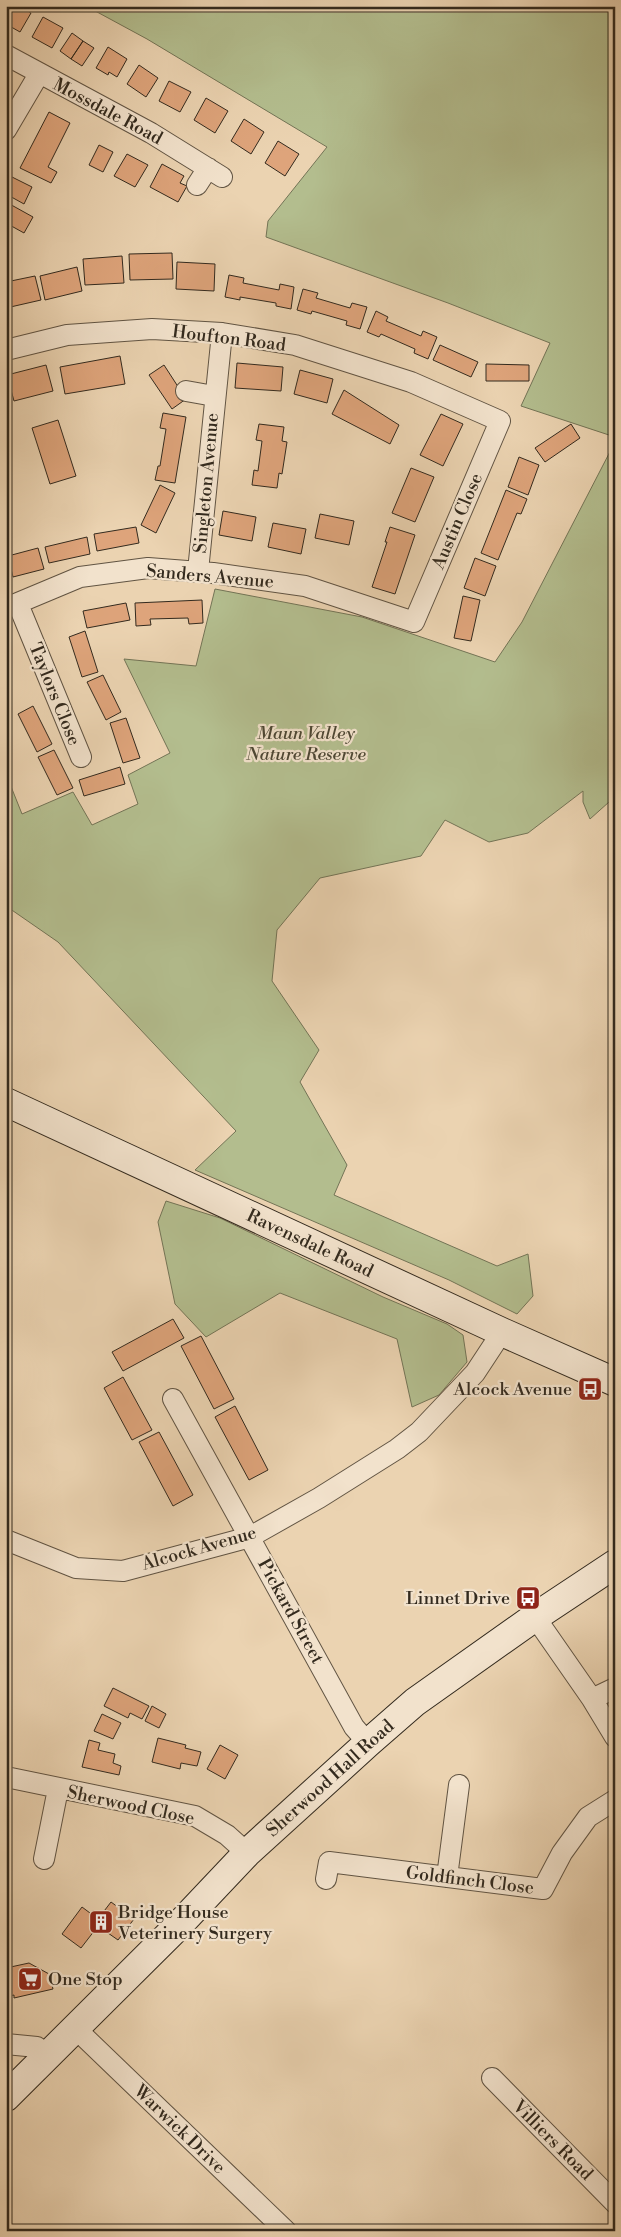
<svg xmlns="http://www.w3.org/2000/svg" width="621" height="2237" font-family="'Libre Bodoni',serif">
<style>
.green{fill:#b3bd8e;stroke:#737456}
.building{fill:#dea47b;stroke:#332a1e}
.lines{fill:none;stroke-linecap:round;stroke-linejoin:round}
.minor-casing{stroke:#615443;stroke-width:22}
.secondary-casing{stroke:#332a1e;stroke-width:30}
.minor{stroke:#f2e2cc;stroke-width:20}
.secondary{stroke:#f2e2cc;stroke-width:28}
.labels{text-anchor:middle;stroke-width:4.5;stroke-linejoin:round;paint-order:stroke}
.street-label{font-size:18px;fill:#332a1e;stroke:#f2e2cc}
.park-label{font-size:18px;font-style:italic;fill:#4d4734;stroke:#f2e2cc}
.poi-label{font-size:18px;fill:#332a1e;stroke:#f2e2cc;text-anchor:end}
</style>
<rect width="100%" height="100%" fill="#ebd3b1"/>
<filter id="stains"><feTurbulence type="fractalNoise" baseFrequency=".004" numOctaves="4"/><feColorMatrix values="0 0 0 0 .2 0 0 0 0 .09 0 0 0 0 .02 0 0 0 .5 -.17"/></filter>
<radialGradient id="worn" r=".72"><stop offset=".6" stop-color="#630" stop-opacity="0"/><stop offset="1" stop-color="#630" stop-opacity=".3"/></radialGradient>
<path class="green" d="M86,6H615V437L521,406L550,343L448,303L266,237L268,221L327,147L147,39Z
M615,442V802H609L590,819L583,802V791L528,833L489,842L445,820L421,856L320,878L277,930L272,981L319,1050L300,1082L347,1165L334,1195L497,1266L528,1254L533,1296L517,1314L449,1280L195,1170L236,1131L58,942L6,906V774L22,814L73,792L92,825L138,804L128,775L170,753L124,659L196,666L215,589L362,617L495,662L522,622Z
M166,1201L220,1218L383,1297L447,1324L463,1335L467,1362L439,1395L412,1407L397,1339L280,1293L206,1337L175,1304L158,1222Z"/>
<path class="building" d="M6,6H19L31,13L20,32L6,24Z
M43,17L63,28L52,48L32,37Z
M72,33L83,41L71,59L60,51Z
M83,41L94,48L82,66L71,59Z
M108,47L127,59L117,77L109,72L108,75L96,68Z
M139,65L158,78L146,97L127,84Z
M169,81L191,92L180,112L159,101Z
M206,98L228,111L215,133L194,120Z
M49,112L70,123L48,167L57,172L51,183L20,168Z
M244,119L264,132L251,154L231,141Z
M278,141L299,154L285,176L265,163Z
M99,145L113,152L103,172L89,165Z
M127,154L148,165L135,187L114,176Z
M162,164L184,176L180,183L187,186L178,202L150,187Z
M10,176L32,187L24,204L6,194V183Z
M6,202L33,217L24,233L6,223Z
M172,253L173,279L130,280L129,254Z
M122,256L124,283L85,285L83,259Z
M177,262L215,264L214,291L176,289Z
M77,267L82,291L45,300L40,276Z
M229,275L244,278L243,283L279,290L280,284L294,287L291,309L276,306V303L240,297V300L225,297Z
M35,276L41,300L6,308V282Z
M303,289L318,293L316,298L350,308L352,303L367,307L360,329L346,325L347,321L312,311L311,314L297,310Z
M376,311L388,317L386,321L421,336L423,331L437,337L428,359L414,353L415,349L381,334L379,337L367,332Z
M440,345L478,362L471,377L433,360Z
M120,356L125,384L65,394L60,367Z
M237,363L283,367L281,391L235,388Z
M486,364L529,365V381H486Z
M46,365L53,391L14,401L7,375Z
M164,365L186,399L172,409L149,375Z
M300,370L333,379L327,403L294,394Z
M344,390L399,425L390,444L332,414Z
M163,413L186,417L175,483L155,480L158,466H160L166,429L160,428Z
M441,414L463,424L443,466L420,455Z
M58,420L76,476L50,484L32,428Z
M259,424L284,427L282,441L287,442L282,474L279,473L277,488L252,485L254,470L258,471L262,441L256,440Z
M571,424L580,438L545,462L535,448Z
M519,457L539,465L528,495L508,487Z
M411,468L434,477L415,522L392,513Z
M160,485L175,493L156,533L141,525Z
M506,490L527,499L521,514L517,513L498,560L481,553Z
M223,511L256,517L252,541L219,535Z
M320,514L354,521L349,545L315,538Z
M273,523L306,529L301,554L268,547Z
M136,527L139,543L97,551L94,534Z
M390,527L415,535L395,594L372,587L387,542H385Z
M87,537L90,554L49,563L45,547Z
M38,548L44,569L13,577L8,556Z
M475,558L496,566L485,596L464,588Z
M463,596L480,600L471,641L454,638Z
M202,600L203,623L189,624L188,618L150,619L151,625L136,626L135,603Z
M126,603L130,620L87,628L83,611Z
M85,631L98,672L82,677L69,637Z
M103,675L121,712L106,720L87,682Z
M33,706L52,744L37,752L18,714Z
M126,718L140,758L123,763L110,723Z
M54,750L73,788L57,795L38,757Z
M120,767L125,784L84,796L79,780Z
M173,1319L184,1338L123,1371L112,1352Z
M201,1336L234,1399L214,1409L181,1346Z
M123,1377L152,1430L132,1440L104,1388Z
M235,1406L268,1470L249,1480L215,1417Z
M159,1432L193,1495L173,1506L139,1442Z
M113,1688L149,1706L142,1719L130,1713L128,1718L104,1706Z
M152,1706L166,1714L159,1728L145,1721Z
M102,1714L121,1723L113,1739L94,1731Z
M158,1738L186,1745L185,1748L201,1752L197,1766L181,1763L180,1769L152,1762Z
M89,1740L100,1743L98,1750L115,1754L113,1763L121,1766L119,1775L82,1767Z
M220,1745L238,1755L225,1779L207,1769Z
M111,1902L134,1919L118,1940L98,1926L81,1948L62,1934L82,1907L98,1919Z
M29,1963L49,1974L53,1989L14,1998V1995L6,1997V1968Z"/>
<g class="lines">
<defs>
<path id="minor" d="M6,55L151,133L222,177
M6,130L39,74
M197,185L208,168
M6,350L67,335L152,329L222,333L295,345L411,382L500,421L414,622L305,586L213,573L148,568L80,577L6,608
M186,391L214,396
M198,571L222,333
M18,604L81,757
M173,1399L354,1727L368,1743
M6,1540L76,1568L123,1571L250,1537L319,1498L397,1449L419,1432L475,1373L502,1332
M535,1617L592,1699L615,1737
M592,1699L615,1688
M6,1777L195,1816L227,1835L247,1853
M44,1859L58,1789
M447,1877L459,1785
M326,1879L329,1862L543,1889L562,1853L588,1817L615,1800
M75,2028L286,2231
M6,2044L37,2047L47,2055
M492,2078L615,2203"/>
<path id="secondary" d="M6,1102L502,1332L615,1382
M6,2097L178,1926L247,1853L368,1743L415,1702L535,1617L615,1564"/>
</defs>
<use href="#minor" class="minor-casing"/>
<use href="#secondary" class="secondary-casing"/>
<use href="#minor" class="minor"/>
<use href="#secondary" class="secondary"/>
</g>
<defs>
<symbol id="bus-square" viewBox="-11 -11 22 22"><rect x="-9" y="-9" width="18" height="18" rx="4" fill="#8f2418" stroke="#f2e2cc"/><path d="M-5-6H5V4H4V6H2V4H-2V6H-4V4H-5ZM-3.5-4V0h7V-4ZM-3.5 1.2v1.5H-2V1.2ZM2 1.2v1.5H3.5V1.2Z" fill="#fff"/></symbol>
<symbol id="building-square" viewBox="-11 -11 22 22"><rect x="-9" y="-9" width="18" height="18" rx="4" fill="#8f2418" stroke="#f2e2cc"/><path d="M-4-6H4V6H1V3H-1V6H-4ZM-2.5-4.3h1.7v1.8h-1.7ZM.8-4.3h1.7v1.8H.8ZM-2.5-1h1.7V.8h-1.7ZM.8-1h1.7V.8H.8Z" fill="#fff"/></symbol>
<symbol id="supermarket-square" viewBox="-11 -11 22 22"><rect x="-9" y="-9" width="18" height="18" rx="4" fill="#8f2418" stroke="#f2e2cc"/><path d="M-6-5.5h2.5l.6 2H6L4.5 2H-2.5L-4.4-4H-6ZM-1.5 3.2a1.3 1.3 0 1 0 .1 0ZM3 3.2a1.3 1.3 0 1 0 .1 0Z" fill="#fff"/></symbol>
</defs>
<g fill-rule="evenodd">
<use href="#bus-square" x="576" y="1375" width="28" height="28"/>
<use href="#bus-square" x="514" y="1584" width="28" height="28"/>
<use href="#building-square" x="87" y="1908" width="28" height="28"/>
<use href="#supermarket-square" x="16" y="1965" width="28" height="28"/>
</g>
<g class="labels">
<g class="street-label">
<text transform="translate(108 111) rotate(28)" y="6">Mossdale Road</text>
<text transform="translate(229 338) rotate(7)" y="6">Houfton Road</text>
<text transform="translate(206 483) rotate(-85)" y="6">Singleton Avenue</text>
<text transform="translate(457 521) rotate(-67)" y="6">Austin Close</text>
<text transform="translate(210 576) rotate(5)" y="6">Sanders Avenue</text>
<text transform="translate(55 694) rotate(68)" y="6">Taylors Close</text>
<text transform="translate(310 1243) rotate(25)" y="6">Ravensdale Road</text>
<text transform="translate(199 1548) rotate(-16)" y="6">Alcock Avenue</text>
<text transform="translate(291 1611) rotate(61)" y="6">Pickard Street</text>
<text transform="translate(330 1778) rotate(-42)" y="6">Sherwood Hall Road</text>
<text transform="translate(131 1805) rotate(12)" y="6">Sherwood Close</text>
<text transform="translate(470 1880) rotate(7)" y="6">Goldfinch Close</text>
<text transform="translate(180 2129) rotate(44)" y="6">Warwick Drive</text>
<text transform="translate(553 2140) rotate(45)" y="6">Villiers Road</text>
</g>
<g class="park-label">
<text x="306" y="739">Maun Valley<tspan x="306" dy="21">Nature Reserve</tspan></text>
</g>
<g class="poi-label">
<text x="572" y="1395">Alcock Avenue</text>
<text x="510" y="1604">Linnet Drive</text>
<text x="118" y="1918" text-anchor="start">Bridge House<tspan x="118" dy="21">Veterinery Surgery</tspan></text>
<text x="48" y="1985" text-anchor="start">One Stop</text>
</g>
</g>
<rect width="621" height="2237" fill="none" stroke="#ebd3b1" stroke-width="25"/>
<rect x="8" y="8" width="606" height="2222" fill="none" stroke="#332a1e" stroke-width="2.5"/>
<rect x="12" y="12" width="596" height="2212" fill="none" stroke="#332a1e"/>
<rect width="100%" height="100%" filter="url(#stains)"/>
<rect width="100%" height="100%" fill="url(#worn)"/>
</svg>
